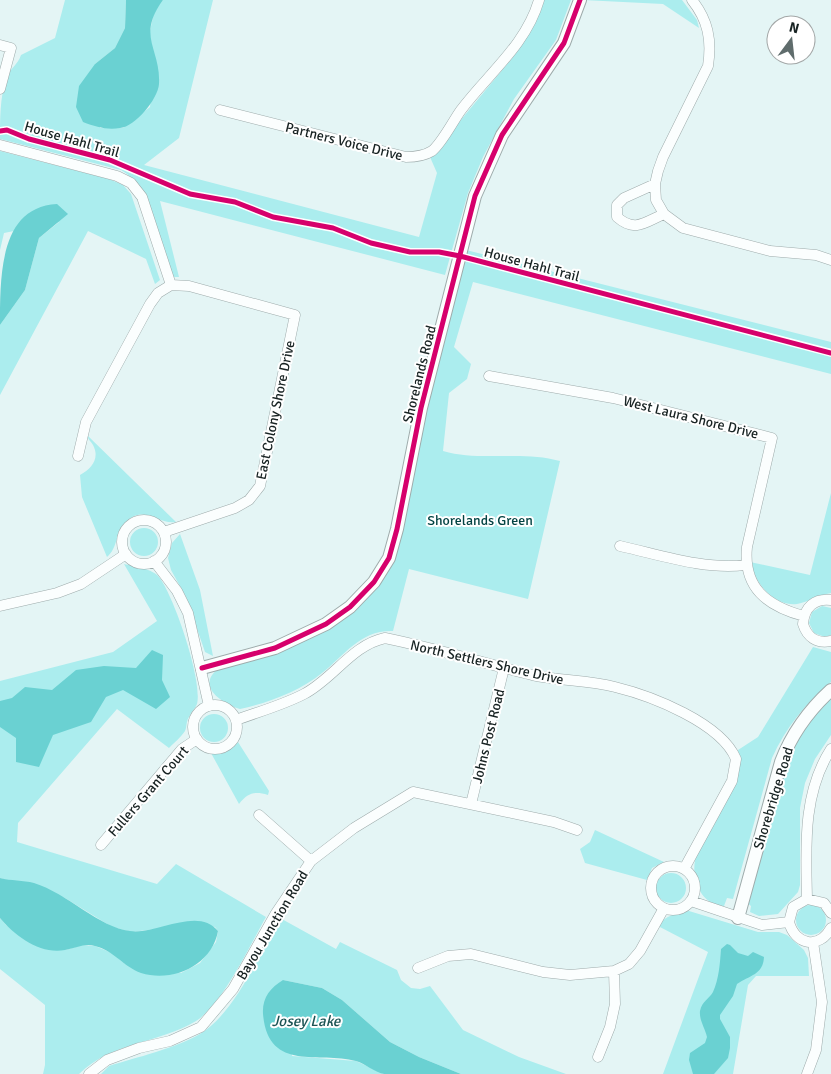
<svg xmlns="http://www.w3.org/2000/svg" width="831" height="1074" font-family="Signika,sans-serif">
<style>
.green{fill:#abedee}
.water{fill:#6ad1d2}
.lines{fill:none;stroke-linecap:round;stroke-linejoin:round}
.minor-casing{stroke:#9eabab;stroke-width:11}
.tertiary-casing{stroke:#9eabab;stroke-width:14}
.minor{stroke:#fbfefe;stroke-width:10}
.tertiary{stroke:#fbfefe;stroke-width:12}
.cycleway-casing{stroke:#fff;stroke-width:8}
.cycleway{stroke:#d6006c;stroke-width:5}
.labels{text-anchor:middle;stroke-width:4;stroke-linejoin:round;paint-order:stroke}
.street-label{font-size:14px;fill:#182323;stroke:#fff}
.park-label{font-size:14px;fill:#024343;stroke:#fff}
.water-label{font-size:15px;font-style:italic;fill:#1b5354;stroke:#fff}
</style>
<rect width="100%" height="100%" fill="#e4f5f5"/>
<path class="green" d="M65,0H126L125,28L115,48L95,64L100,128H123L150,107L155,60L149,36L154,12L163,0H213L179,138L144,165L419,237L437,173L430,157L514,56L529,30L542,0H571L556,40L514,99L483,157L468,193L445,275L160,201L179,277H174C154,242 158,192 121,170L0,139C0,119 0,98 6,78C9,69 18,65 21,55L55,38Z
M583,0H682L697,20L699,28L663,4Z
M0,151L109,179L123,185L131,194L160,280L155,284L146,259L88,231L0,395V325L25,290L39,238L59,222L4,233L0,250Z
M466,250L831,342V374L473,282L454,347L471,364L467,379L449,393L443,451C481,462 522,450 560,461L528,599L409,569L393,631C360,630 345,655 322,673C300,691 268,703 240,709C224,704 195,687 218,669L283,651L379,583Z
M87,435L176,522C157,525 144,503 125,523C115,533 118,548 107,557L82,497L80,475C92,469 100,458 93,445C91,441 88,440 87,435Z
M831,493V593C819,595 808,602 797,604C773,607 755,582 750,562L810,575Z
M130 542a14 14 0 1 1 28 0a14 14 0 1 1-28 0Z
M180,534L200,590L213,656L205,652L186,597L171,570L168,558L172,543Z
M124,564C134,566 153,569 159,577C174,596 203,681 197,704C195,709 191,712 189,717C186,721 187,727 185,731C181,737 174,743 169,748L117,709L18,823L17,842L157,884L176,864L266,917C250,945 223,1004 196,1021C158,1044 113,1041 79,1074H43L45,1065V1005L0,969V918L6,925L65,950L82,945L95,946L112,953L125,964L181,973L200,963L216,942L218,931L215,927L186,922L163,928L132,932L112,927L65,898L0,878V681L113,652L157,621Z
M822,606L831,608V635L825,637L814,633L809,623L812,612Z
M813,647L831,652V682C805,704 786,727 772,758L733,899L727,898L724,906C699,906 689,873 697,854L736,781L739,770L738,750L758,737Z
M831,698V735L815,759L805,783L800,808V885L798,892L778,914L759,916L750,912L751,906L746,902L789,755L806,722Z
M200 728a14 14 0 1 1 28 0a14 14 0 1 1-28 0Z
M238,742L269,791L268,795C254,791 248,793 239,804L211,753L226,752Z
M595,830L664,862L652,868L647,880L585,863L580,849L590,842Z
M656 888a15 15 0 1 1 30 0a15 15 0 1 1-30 0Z
M796 920a15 15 0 1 1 30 0a15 15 0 1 1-30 0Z
M689,911L758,932H779L787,935L804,950L808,958L809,976H756L748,985L733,1074H663L708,952L658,926C666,915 676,913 689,911Z
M280,918L336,949L340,942L397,970L401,980L411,988L420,989L430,986L463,1030L519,1057L566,1074H461L419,1057L390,1042L342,1000L322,988L283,980L292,1056L356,1061L384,1074H101L109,1066C137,1057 174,1049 200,1034C236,1012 259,954 280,918Z"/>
<path class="water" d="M126,0H163C136,37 161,48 159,84C158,99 135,127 120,128C107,130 96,127 83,122L76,107L79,86L95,64L115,48L125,28Z
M57,204L68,214L39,238L25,290L0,325C0,274 0,207 57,204Z
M152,650L163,655L162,680L170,697L156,709L123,690L106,697L91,722L53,735L39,767L16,762V738L0,727V701L12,698L25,687L52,690L76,670L104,666L136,668Z
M0,878C11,881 23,880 34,883C67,893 100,928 130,931C156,935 198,906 218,931C212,965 173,983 141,973C124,967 113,950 95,946C85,943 76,948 65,950C41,955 15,936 0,918Z
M727,944L730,945L738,953L748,956L753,952L764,957C763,975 750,975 737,984L733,996L720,1015V1019L730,1037V1048L728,1058L714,1074H693L689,1060L690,1053L705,1043L707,1037C705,1028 699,1020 700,1011C702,1001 709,999 713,992C719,979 720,963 721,949Z
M283,980L322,988L342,1000L390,1042L419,1057L461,1074C440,1074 403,1074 384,1074C374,1072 366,1064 356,1061C319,1051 268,1073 263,1014C262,998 270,988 283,980Z"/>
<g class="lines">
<defs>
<path id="minor" d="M692,0C708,20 712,40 708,66L663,157L658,171L655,184L656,200L664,214L683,228L770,251L816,255L831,260
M0,45L11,48L0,89
M220,110L406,157C415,157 424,156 432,151C442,143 453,121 461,110C488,74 526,45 539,0
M0,145L117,176L131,183L142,197L171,285
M655,184L624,198L617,205V217C635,233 645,222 664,214
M489,376L613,398L772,438L747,547C743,588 767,606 804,616
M78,456L86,422L150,304L158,293L171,285
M122 542a22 22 0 1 1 44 0a22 22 0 1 1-44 0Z
M164,532L235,508L249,500L260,486L295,315L189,286L171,285
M620,546C661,555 704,570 745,565
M154,561L177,591L188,613L209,706
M831,600C815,598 804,607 803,624C807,637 817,644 831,641
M0,606L57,593L81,584L126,554
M193 727a22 22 0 1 1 44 0a22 22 0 1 1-44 0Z
M236,720C258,712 283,705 304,694C333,679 352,645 385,638C434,648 483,663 532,675C560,681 588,680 615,687C652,696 721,723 736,759L732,781L684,869
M471,804L504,668
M259,815L311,861
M101,845L182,749L197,739
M651 888a22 22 0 1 1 44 0a22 22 0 1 1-44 0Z
M807,899C806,848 802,794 831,749
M691,901L762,925L789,922
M831,913L824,903L807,899L793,907L789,922C795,945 819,950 831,928
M418,968L448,956L471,954L543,972L570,975L614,971L629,964L640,951L664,908
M598,1057L610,1027L615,1004L614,971
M89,1074L107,1060L139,1048L170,1041L201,1027L233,989L276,913L311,861L354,828L413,792L554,822L577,830
M807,1074L816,1050L822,1002L813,942"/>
<path id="tertiary" d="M202,668L275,648L326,624L350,607L374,582L389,558L397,529L421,408L475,196L502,135L564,43L580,0
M738,918L781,762C792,733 808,711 831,690"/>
</defs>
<use href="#minor" class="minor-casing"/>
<use href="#tertiary" class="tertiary-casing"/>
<use href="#minor" class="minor"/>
<use href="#tertiary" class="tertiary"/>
<defs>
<path id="cycleway" d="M0,131L7,130L29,139L110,160L190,194L235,202L273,217L333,228L371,243L410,252H439L460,256L831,353
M202,668L275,648L326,624L350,607L374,582L389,558L397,529L421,408L475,196L502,135L564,43L580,0"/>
</defs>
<use href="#cycleway" class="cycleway-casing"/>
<use href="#cycleway" class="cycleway"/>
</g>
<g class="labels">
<g class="street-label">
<text transform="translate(72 139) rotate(16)" y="5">House Hahl Trail</text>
<text transform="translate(344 141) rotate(14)" y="5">Partners Voice Drive</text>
<text transform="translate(532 264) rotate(15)" y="5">House Hahl Trail</text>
<text transform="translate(419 374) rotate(-76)" y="5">Shorelands Road</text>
<text transform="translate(275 410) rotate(-78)" y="5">East Colony Shore Drive</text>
<text transform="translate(691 417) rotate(14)" y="5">West Laura Shore Drive</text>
<text transform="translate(487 662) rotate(13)" y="5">North Settlers Shore Drive</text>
<text transform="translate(488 736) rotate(-76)" y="5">Johns Post Road</text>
<text transform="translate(148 791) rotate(-49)" y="5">Fullers Grant Court</text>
<text transform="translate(773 798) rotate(-73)" y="5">Shorebridge Road</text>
<text transform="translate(272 925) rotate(-59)" y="5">Bayou Junction Road</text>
</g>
<g class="park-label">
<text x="480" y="525">Shorelands Green</text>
</g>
<g class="water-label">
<text x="306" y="1026">Josey Lake</text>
</g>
</g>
<g transform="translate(791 40) rotate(15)"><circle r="24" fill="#ffffff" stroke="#a3a7a7"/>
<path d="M0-4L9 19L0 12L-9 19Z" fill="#5f6c6c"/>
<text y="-8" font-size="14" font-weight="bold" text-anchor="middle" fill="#182323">N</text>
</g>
</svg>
